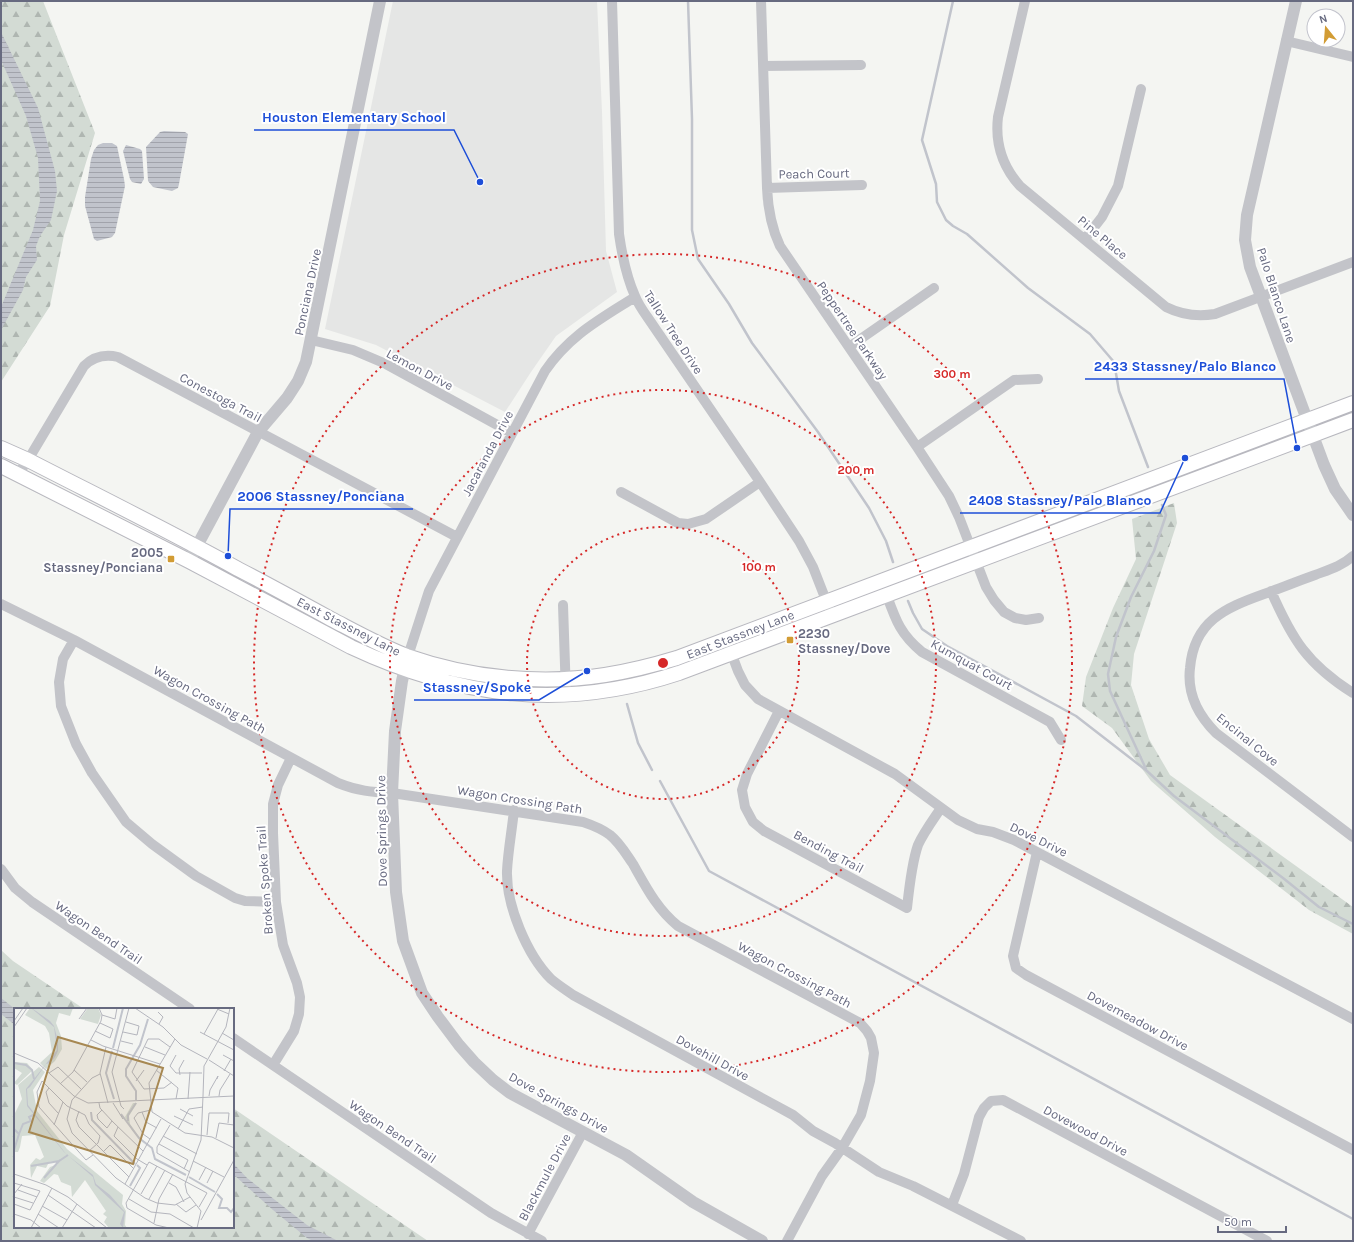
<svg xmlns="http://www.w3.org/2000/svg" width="1354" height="1242" font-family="Karla,sans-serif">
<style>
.built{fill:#e5e6e5}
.forest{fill:url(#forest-firs)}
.water{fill:url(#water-rules)}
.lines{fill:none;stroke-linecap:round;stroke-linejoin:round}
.stream{stroke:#c1c4cc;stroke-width:2.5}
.secondary-casing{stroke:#b8b8bf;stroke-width:16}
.minor{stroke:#c3c4c9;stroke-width:10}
.tertiary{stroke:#c3c4c9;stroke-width:12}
.secondary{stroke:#fff;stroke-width:14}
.ring{fill:none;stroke:#d62828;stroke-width:2;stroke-dasharray:2 4}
.poi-dot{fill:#d29c34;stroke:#fff;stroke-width:1.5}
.labels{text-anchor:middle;stroke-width:4;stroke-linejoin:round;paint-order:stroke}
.street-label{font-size:13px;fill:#676a80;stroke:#fff}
.poi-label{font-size:13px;font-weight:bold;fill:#676a80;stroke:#fff;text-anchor:end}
.inset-river{fill:none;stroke:#c1c4cc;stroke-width:2}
.inset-road{fill:none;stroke:#b4b5bd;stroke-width:1}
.view{fill:#a78852;fill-opacity:0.15;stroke:#a78852;stroke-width:2}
.inset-edge{fill:none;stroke:#676a80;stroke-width:2}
.centre{fill:#d62828;stroke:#fff;stroke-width:2}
.ring-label{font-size:12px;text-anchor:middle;font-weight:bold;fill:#d62828;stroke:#fff;stroke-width:4;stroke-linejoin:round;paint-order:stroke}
.leader{fill:none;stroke:#1d4ed8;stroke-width:1.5}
.callout-dot{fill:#1d4ed8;stroke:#fff;stroke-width:1.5}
.callout-label{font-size:14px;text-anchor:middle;font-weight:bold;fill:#1d4ed8;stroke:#fff;stroke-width:4;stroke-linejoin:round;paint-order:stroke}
</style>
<defs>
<pattern id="forest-firs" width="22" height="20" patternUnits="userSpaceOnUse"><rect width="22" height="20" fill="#d3dbd4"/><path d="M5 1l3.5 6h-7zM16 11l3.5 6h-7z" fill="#afb6b1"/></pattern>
<pattern id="water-rules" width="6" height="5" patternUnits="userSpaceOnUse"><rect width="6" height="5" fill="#c1c4cc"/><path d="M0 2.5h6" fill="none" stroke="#a1a3ab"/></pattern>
</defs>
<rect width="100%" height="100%" fill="#f4f5f2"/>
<path class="built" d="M393,1H597L602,112L606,251L617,292L556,336L531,372L505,412L376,345L325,329Z"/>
<path class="forest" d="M1,1H43L95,133L64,235L50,306L1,382Z
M1174,503L1177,523L1134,654L1131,685L1149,739L1170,775L1353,907V934L1309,910L1215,837L1151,781L1112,728L1082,706L1086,677L1113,608L1136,559L1132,519Z
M1,950L13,961L84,1009H15V1227H233V1108L428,1241H1Z"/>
<path class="water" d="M1,32L38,108L55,171L57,191L51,220L40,236L36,246L37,260L26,277L23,290L1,330V307L33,230L40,201L38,158L26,116L1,60Z
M164,131L185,132L188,134L179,184L178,188L172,191L153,187L148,181L146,147L160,132Z
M103,143H112L117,146L124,179L125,186L115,233L112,237L97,241L94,239L85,206V197L91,159L94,150L98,145Z
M126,145L140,149L142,151L144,179L141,184L132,182L130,179L123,151Z
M1,998L15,1009V1025L1,1014Z
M233,1163L247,1178L307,1225L338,1241H313L307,1238L273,1210L233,1174Z"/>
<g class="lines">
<path class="stream" d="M688,1L692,119V230L698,259L729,304L752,343L818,432L869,508L886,541L893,562
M953,1L922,140L936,184L937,202L946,220L953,226L967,234L1028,288L1090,334L1114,362L1119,391L1148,467
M908,601L913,613L922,629L947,646L1076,716L1147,771L1174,796L1283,878L1319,907L1353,924
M627,704L638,743L652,770
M1146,769L1110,691L1108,674L1116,637L1131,597L1154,551L1166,515L1162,505
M660,781L709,871L1353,1219"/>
<defs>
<path id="secondary" d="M1,448L28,460C98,496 169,531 238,569C269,585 300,602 331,619C356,632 381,646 407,656C470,678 540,685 605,675C630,671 654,665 677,658L1353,403
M1,466L189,561L351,647C460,698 564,711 679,673L1353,420"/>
</defs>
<use href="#secondary" class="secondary-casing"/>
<path class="minor" d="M612,1L619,234C622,255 626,276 635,296C638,304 643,311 648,318L760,482L799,541L813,567L829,608
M761,1L767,188C768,209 771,227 780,246L917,447L949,496L959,517L986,587L994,600L1004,612L1015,618L1026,620L1039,618
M1025,1L998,117C995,143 1002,166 1020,186L1166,307C1182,315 1197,317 1215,314L1353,262
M1286,41L1353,57
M763,66L861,65
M767,188L862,185
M1085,239L1102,217L1118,186L1141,89
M311,340L353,350L386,364L512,433
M849,347L934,288
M917,447L1014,380L1038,379
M18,474L28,460L84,366C94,356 105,354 118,357L457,537
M621,492L678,523L688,524L706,519L760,482
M1353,556C1342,566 1328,570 1315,575C1298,581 1281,588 1264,594C1225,608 1194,621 1190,668C1187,693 1198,715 1216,733L1353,837
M1271,591C1292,639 1307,664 1353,693
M887,596C896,621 901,635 922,652L1050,722L1061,740
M1,604L74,640L338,783C358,791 371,792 392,793L583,822C592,825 602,829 610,835C620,843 626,854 633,864C646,887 657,909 678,926L860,1023L867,1031L871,1038L874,1053L870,1081L861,1115L842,1148L822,1176L787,1241
M563,605L566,695
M74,640L63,659L59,682L61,706L76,744L92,773L126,822L152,844L196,876L235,898L245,901L276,902
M729,647L738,671L745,685L758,699L895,774L958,820L977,829L993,832L1014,840L1353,1019
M408,656L429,591L545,371C570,335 599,320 635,297
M779,711L747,774L742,790L745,807L753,822L764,831L907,908C909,889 912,862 918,845C924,832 933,820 941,808
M514,810C512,830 508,851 507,871C506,905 527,955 551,979C558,985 566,990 573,995L793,1115L813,1131L835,1143L879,1172L913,1186L1021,1241
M1037,852L1013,956L1016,968L1026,975L1353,1150
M1,869L15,888L32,902L190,1009
M233,1038L491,1213L542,1241
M273,1065L294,1031L299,1014L300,997L297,983L283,945L276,902L273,833V804L278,785L291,758
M952,1205L964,1174L979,1117L984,1108L991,1101L1003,1100L1267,1241
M528,1234L583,1132"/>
<path class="tertiary" d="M1296,1L1247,215L1245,240L1250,267L1324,465L1335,489L1353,515
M189,561L258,432L287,398L298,381L306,362L380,1
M407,660L402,681L395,731L392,793L396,892L403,941L422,993L438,1017L459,1045L474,1062L493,1080L510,1093L626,1155L693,1202L762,1241"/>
<use href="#secondary" class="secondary"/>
</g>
<g class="ring">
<circle cx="663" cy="663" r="136"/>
<circle cx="663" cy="663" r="273"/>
<circle cx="663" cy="663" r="409"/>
</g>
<g class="poi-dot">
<rect x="167" y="555" width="8" height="8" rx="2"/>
<rect x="786" y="636" width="8" height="8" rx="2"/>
</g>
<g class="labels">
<g class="street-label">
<text transform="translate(814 173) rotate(-1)" y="5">Peach Court</text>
<text transform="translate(1103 237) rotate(40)" y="5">Pine Place</text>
<text transform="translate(307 292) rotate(-78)" y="5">Ponciana Drive</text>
<text transform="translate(1277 295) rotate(72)" y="5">Palo Blanco Lane</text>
<text transform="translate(853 330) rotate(56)" y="5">Peppertree Parkway</text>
<text transform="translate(674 332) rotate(57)" y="5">Tallow Tree Drive</text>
<text transform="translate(420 369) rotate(28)" y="5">Lemon Drive</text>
<text transform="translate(221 397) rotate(28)" y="5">Conestoga Trail</text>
<text transform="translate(487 453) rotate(-62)" y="5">Jacaranda Drive</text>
<text transform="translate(349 626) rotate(27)" y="5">East Stassney Lane</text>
<text transform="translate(740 634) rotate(-21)" y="5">East Stassney Lane</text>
<text transform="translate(972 664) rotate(29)" y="5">Kumquat Court</text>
<text transform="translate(210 699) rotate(29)" y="5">Wagon Crossing Path</text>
<text transform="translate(1248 739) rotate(39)" y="5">Encinal Cove</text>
<text transform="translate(520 799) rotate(9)" y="5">Wagon Crossing Path</text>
<text transform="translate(381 831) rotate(-91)" y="5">Dove Springs Drive</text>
<text transform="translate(1039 839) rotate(26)" y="5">Dove Drive</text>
<text transform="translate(829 851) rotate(28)" y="5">Bending Trail</text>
<text transform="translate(264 880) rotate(-94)" y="5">Broken Spoke Trail</text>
<text transform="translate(99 932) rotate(34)" y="5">Wagon Bend Trail</text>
<text transform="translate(795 974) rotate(28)" y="5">Wagon Crossing Path</text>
<text transform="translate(1138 1020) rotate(28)" y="5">Dovemeadow Drive</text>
<text transform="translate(713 1057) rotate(29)" y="5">Dovehill Drive</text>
<text transform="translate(559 1102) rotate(29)" y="5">Dove Springs Drive</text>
<text transform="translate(1086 1130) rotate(28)" y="5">Dovewood Drive</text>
<text transform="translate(393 1131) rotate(34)" y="5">Wagon Bend Trail</text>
<text transform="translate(544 1177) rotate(-62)" y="5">Blackmule Drive</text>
</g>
<g class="poi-label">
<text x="163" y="557">2005<tspan x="163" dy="15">Stassney/Ponciana</tspan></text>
<text x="798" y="638" text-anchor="start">2230<tspan x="798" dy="15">Stassney/Dove</tspan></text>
</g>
</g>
<g transform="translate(14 1008)">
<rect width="220" height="220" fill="#f4f5f2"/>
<path d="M16,0H59L56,8L45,5L42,15L47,28L48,41L41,53L32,61L26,55L38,44L35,25L31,18L11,7ZM0,54L13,55L19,62L3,77L0,75L8,65L0,60ZM25,59L31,64L19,82L23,103L53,141L109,187L108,196L112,203L111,217L113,220H95L90,214L93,209L89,206L92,203L71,172L58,189L57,178L47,174L44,167L40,166L30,175L26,173L36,159L44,156L41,153L35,154L32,160L23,158L17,170L16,157L22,150L26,152L30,149L21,127L8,128L6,139L4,144H0V107L8,91L4,77ZM119,95H123L115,108L116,116L131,137L118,122L111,109Z" fill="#d3dbd4"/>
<path d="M74,0H84L87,7L84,16L66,11Z" fill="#d3dbd4"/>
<path d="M17,0L22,3L36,13L40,18L44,33V43L41,49L36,55L32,56L16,79L13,81L14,97L52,146L79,167L82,176L96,187L111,204L109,220L106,216L110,204L81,177L79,169L50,144L13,98L12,81L43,42L40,19Z" fill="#c1c4cc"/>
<path class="inset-river" d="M99,40L109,0M98,43L92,65L100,91M0,55L12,57L18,62L20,71M122,92V83L112,68V61L126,37L134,11M77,104L78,112L121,156M107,106L125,130L138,140L141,151L172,167M114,113V107L122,95M0,121L5,126L0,142M5,126L9,116L17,113L15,109L21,106M17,158L45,153L54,147M175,169L201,184M30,170L46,152M116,178L126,160L123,157M203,186L208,191L205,200H213L217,204L220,200"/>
<path class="inset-road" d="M121,0L149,19L167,37L193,51M203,1L215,6M144,4L149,9L145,16M88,7L101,11L103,0M65,11L73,0M0,13L9,0M0,19L13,0M81,23L96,30L99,21L86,15M109,24L123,27L125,18L112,14M186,24L220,42M208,25L220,32M190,26L204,1M161,31L135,75L138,104L171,125L198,129L220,140M77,32L89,38L146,56M107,33L119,36M92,39L86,65L94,95M131,39L151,47M156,39L145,31H134L118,64L130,81L150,80L158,74M0,45L24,55L60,88L74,95L220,88M162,47L156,58L162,65H188M209,47L220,53M195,52L220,68M60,62L73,74M142,62L164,80L162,91M210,63L217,51M35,65L44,59L67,81M86,66L78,70L58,92L53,111L58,125L102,170L131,190L143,195L161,197L176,189M166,67L165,61L170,52M122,73L130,62M46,76L59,64L87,13L88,7L85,0M35,80L32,84L35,95L44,105M189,88L190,58L212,19L216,0M195,88L196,82L204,68L203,71M205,88L206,82L216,66M174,91L176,64M85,95L86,100L99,114L129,143M99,95L109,111M110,101L107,98L98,64L115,0M166,101L179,108M88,102L83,107L84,111L93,120L98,113M65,103L62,112L65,119L115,169M128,104L132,114L143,120M160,108L179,117M40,117L49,94M156,117L143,139V145L176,164M104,119L100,128L123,151L133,157M164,121L175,101L189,99M193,127L195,105H215L214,115M149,128L183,146M202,130L205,115L220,117M136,131L129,126L120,110L124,105L137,102M145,136L174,152L170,161M75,143L84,135L86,128L75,116L71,107L53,98L28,73L23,84L25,99L72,152L79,147M89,144L96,137L120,161M179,153L210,169M0,166L32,177L54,189L93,220M185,172L192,159M0,175L26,183L16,202L0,196M155,175L162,179L170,194M193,175L199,163M111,176L147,111M4,182L23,189M0,186L8,176M127,186L143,158M34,187L82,220M0,189L19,195M115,191L137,204L156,206L180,220M135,191L151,162M162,196L172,204L182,197M28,198L53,212M0,206L17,212L27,220M24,206L45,220M187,212L220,152M140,215L145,191L159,166M17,220L38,180M48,220L63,196M155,220L142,217L113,200L112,195L135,154L193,185L185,199M183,220L187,203L173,185L171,176L187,132L189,88"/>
<path class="view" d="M44,29L149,60L119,156L15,124Z"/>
<rect width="220" height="220" class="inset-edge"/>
</g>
<circle cx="663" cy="663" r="6" class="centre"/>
<g class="ring-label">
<text x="952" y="378">300 m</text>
<text x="856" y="474">200 m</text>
<text x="759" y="571">100 m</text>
</g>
<path class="leader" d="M480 182L454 130H254M1297 448L1284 379H1085M228 556L230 509H413M1185 458L1160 513H960M587 671L539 700H414"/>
<g class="callout-dot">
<circle cx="480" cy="182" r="4"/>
<circle cx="1297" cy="448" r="4"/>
<circle cx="228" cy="556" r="4"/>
<circle cx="1185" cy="458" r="4"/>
<circle cx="587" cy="671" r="4"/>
</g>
<g class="callout-label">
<text x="354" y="122">Houston Elementary School</text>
<text x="1185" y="371">2433 Stassney/Palo Blanco</text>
<text x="321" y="501">2006 Stassney/Ponciana</text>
<text x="1060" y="505">2408 Stassney/Palo Blanco</text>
<text x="477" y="692">Stassney/Spoke</text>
</g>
<rect width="1354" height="1242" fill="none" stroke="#676a80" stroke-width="4"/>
<g transform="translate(1326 28) rotate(343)"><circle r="19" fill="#ffffff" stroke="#c2c3cc"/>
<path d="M0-3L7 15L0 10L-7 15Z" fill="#d29c34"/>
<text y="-6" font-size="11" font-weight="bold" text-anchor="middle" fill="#676a80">N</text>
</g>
<path d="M1218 1226v6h68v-6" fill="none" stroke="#676a80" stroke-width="2"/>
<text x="1224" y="1226" font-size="12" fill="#676a80" stroke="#ffffff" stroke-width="3" paint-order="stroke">50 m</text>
</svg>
